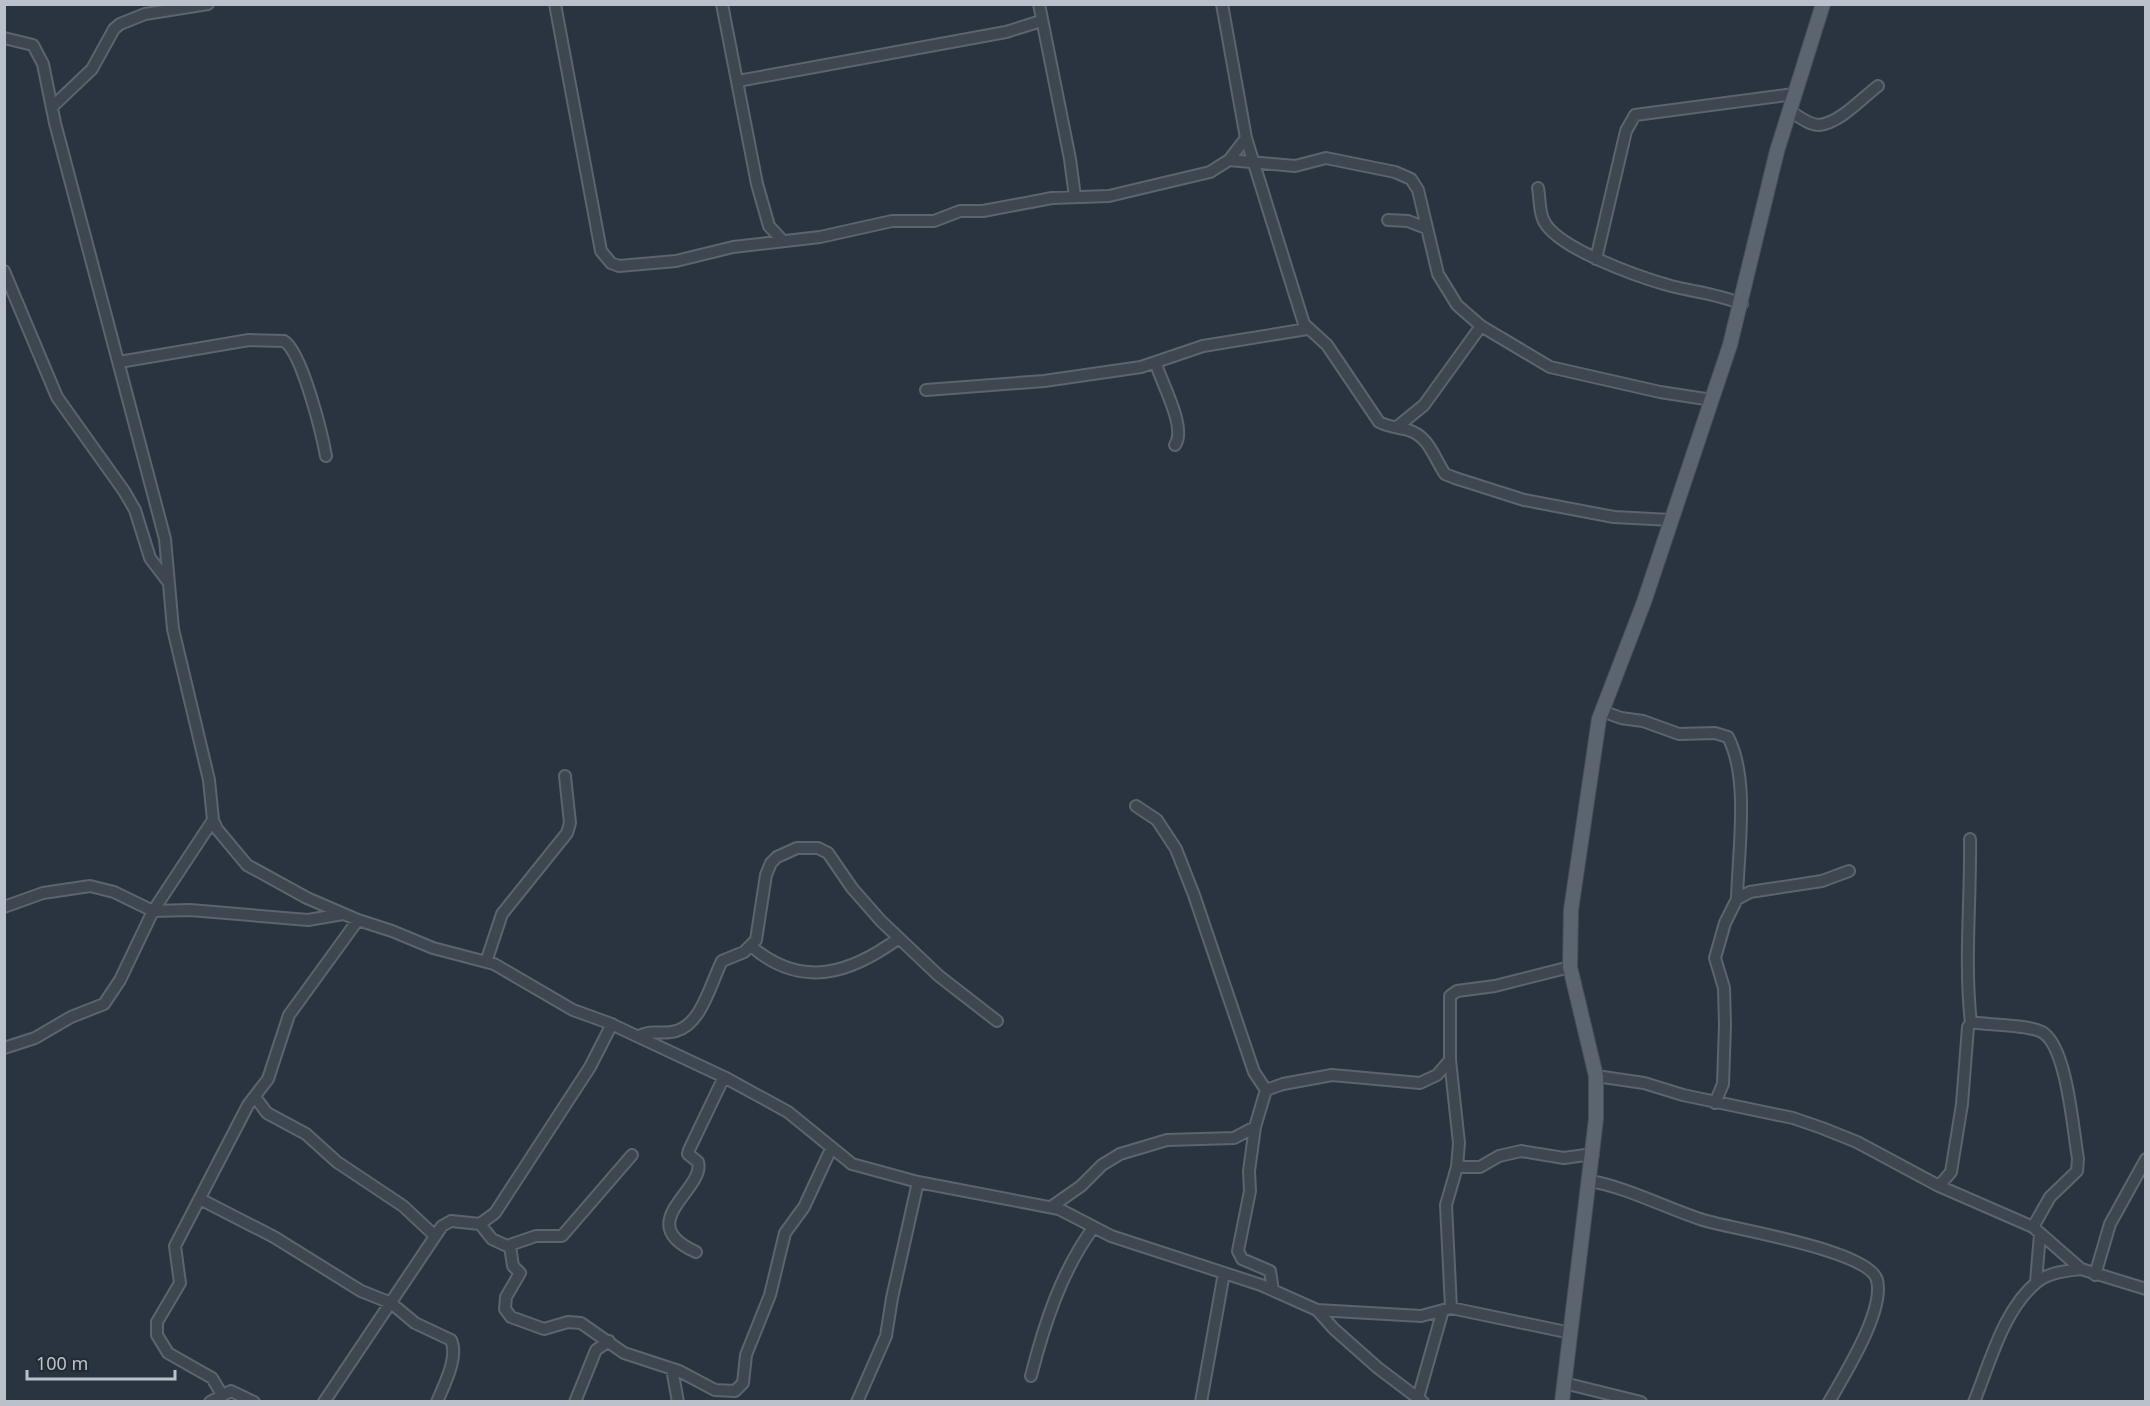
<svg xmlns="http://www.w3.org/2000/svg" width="2150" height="1406" font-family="'Noto Sans',sans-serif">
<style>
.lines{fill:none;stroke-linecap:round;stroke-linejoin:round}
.minor-casing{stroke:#5c646d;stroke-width:14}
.major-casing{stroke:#484f59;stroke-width:16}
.minor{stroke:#3e4650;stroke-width:10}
.major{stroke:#5c656f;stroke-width:14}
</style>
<rect width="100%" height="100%" fill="#2a3440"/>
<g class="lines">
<defs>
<path id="minor" d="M555,4L601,251L611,263L619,266L676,261L733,247L820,237L892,221H934L960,211H983L1052,198L1109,196L1210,172L1229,160L1246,138
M722,4L757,184L769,226L782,240
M1039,4L1070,159L1075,197
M1222,4L1246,138L1304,324L1327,345L1379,422C1388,427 1398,427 1408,430C1429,436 1434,458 1445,474L1455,478L1524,500L1614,517L1671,520
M4,38L33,45L43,64L55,123L165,539L173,629L209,780L213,820L217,829L247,865L307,898L358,920L392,931L433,948L494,964L573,1010L609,1023L724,1077L788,1112L852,1164L918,1182L1059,1209L1111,1236L1261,1285L1317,1310L1334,1329L1378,1368L1423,1402
M738,81L1006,32L1041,21
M52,107L92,69L114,29L120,24L145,14L208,4
M1790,111C1798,116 1809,125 1819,125C1840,123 1862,98 1878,86
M1229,160L1295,166L1326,158L1395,172L1411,179L1418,190L1438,274L1457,305L1481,326L1550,367L1660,392L1712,400
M1538,188C1540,198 1539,210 1543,219C1554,248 1642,278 1671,286C1695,292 1719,294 1742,304
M1388,220L1408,221L1426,228
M1596,259L1626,131L1635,115L1794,94
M4,271L57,397L124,491L135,510L150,558L169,583
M119,362L249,340L284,341C302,352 322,434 326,456
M1156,364C1162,384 1187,428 1175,445
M926,390L1044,381L1141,367L1203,346L1307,329
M1397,427L1424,405L1481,326
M1602,711L1621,718L1643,721L1679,734L1715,733L1728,737C1750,779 1738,852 1737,899
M1136,806L1157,820L1176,849L1194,895L1254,1072L1266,1090
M1970,839C1971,901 1964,962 1971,1023
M4,907L43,893L90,886L114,892L153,911L190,910L308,920L343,914
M752,947C802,989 850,974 899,938
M486,962L502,914L567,833L570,823L565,776
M639,1036C652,1029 663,1035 676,1031C702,1024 711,982 722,961L744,952L756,940L766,875L771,863L777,857L797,848H818L828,853L852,888L881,921L939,976L997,1021
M4,1048L35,1038L71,1017L104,1004L120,980L153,911L213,820
M1596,1076L1644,1083L1683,1095L1793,1118L1822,1128L1857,1142L1939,1186L2033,1227L2081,1269L2146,1289
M255,1097L267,1113L306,1134L337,1162L403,1206L434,1235
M1715,1103L1723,1084L1725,1025L1724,988L1715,958L1725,923L1737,899L1750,892L1822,881L1849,871
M1457,1167H1480L1499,1156L1521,1151L1564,1158L1593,1154
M1590,1181C1626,1187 1666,1208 1703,1220C1732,1229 1869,1250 1877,1280C1885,1311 1844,1375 1829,1402
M1939,1186L1951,1172L1962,1104L1968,1027L1971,1023H1978C1994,1025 2029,1025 2042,1032C2067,1046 2073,1130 2078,1159L2077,1171L2050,1197L2033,1227
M200,1199L274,1237L361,1291L391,1303L415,1323L451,1340C459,1357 444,1385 437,1402
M1051,1207L1081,1186L1102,1165L1120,1154L1167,1140L1234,1138L1255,1127
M480,1224L492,1239L507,1246L536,1236H562L632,1155
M510,1246L513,1266L520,1273L506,1297L505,1309L511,1317L544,1329L568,1322L581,1323L624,1353L679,1371L715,1390L735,1391L743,1383L746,1355L770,1295L785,1233L804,1207L831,1149
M696,1252C631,1223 706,1189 698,1162L688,1154L689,1150L724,1077
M2095,1275L2110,1224L2146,1159
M2036,1282L2040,1234
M1273,1290L1270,1271L1242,1259L1238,1251L1250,1191L1249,1171L1255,1127L1266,1090L1283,1084L1332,1075L1420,1083L1437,1075L1450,1060
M1451,1308L1446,1205L1457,1167L1459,1143L1450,1060V996L1457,991L1495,986L1570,967
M1317,1310L1421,1316L1451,1308L1571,1333
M672,1369L678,1402
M1031,1376C1044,1325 1061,1272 1093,1228
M1564,1383L1641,1402
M221,1393L212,1378L168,1353L157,1335V1322L180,1283L175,1246L248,1105L268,1079L289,1015L358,920
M1418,1398L1443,1310
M210,1402L231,1391L254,1402
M324,1402L442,1226L451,1221L480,1224L495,1213L590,1067L612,1024
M575,1402L596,1350L609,1341
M857,1402L886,1336L892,1298L918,1182
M1201,1402L1224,1273
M1974,1402C1990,1363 2003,1310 2037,1282C2049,1272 2066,1271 2081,1269"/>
<path id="major" d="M1562,1402L1596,1119V1076L1570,967L1571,910L1599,719L1644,602L1730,345L1777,151L1823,4"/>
</defs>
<use href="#minor" class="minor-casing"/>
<use href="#major" class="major-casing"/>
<use href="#minor" class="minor"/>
<use href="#major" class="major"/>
</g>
<rect width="2150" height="1406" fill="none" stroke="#bbc1ca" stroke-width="12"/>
<path d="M27 1370v9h148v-9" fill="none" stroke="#bbc1ca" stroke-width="3"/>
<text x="36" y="1370" font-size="18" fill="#bbc1ca" stroke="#232b35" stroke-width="4.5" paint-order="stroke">100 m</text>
</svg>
